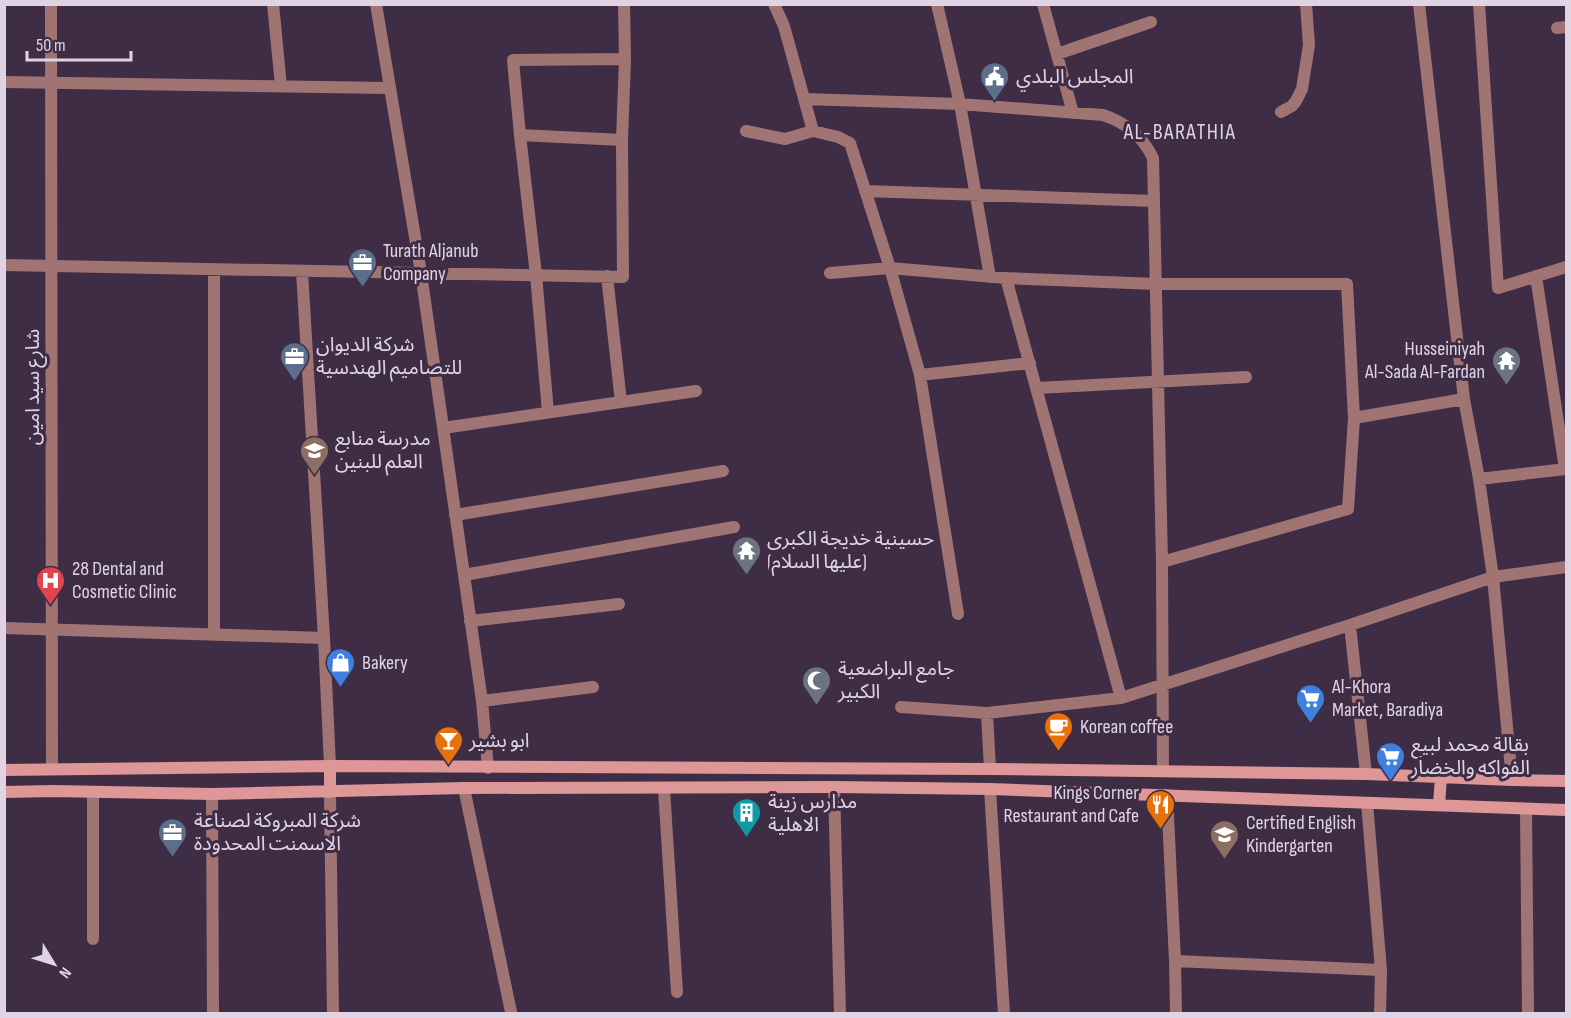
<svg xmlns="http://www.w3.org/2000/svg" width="1571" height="1018" font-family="'Sofia Sans Condensed','Noto Sans Arabic',sans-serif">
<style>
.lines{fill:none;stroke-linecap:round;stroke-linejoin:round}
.minor{stroke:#a17474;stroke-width:12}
.tertiary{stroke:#a17474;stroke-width:12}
.secondary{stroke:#de9797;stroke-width:12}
.labels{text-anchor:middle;stroke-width:6;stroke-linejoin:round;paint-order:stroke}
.poi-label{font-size:20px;fill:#e0d4e4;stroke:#3f2d46;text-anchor:start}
.street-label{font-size:20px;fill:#e0d4e4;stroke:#3f2d46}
.quarter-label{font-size:22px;letter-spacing:1.5px;fill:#e0d4e4;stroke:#3f2d46}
</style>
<rect width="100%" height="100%" fill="#3f2d46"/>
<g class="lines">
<path class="minor" d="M273,4L281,86
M376,4L421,273L482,701L488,768
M774,4L784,26L813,131L838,137L850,143L890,268L920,375L958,614
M937,4L960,104L990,277
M1043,4L1073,113
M1419,4L1464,399L1479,479L1493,577L1512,780
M1479,4L1498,288L1566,267
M1557,28L1566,27
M1057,54L1151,22
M4,82L389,88
M804,99L960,104L1103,115C1125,122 1143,137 1153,158L1162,562L1163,771
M1281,112L1292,106L1296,101L1302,89L1309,45L1306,4
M746,131L785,139L813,131
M520,135L622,140
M865,191L1154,201
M4,265L623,277L622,140L625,59L624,4
M302,271L324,638L330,766
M830,273L890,268L1006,278L1156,284H1347L1354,418L1348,509L1162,562
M607,276L621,402
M1536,276L1565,469
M1006,278L1121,698
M920,375L1030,363
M1037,388L1246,377
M548,412L536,275L520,135L513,60L625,59
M1354,418L1464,399
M443,428L696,391
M1479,479L1566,469
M455,515L723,471
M464,575L734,527
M470,621L619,604
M1350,625L1366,774
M4,628L324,638
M214,634V269
M482,701L593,687
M901,707L987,713L1121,698L1350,625L1493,577L1566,567
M987,713L990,769
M834,787L840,1014
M464,788L511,1012
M664,789L677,992
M990,789L1004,1014
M330,792L333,1014
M212,794L213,1014
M1167,795L1175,961L1176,1014
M1367,803L1381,970L1380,1014
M1526,810L1528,1014
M93,939V792
M1175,961L1381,970"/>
<path class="tertiary" d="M51,4L52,769"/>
<path class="secondary" d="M330,766V792
M4,770L330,766L990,769L1366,774L1512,780L1566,781
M4,792L53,791L212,794L464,788L834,787L990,789L1566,810
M1439,805L1441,777"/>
</g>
<defs>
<symbol id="civic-pin" viewBox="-11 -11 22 30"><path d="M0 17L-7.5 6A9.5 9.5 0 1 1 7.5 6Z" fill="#5c6f8a" stroke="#3f2d46"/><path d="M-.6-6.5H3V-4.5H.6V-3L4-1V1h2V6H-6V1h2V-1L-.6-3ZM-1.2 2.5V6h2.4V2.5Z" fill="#fff"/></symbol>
<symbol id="office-pin" viewBox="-11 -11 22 30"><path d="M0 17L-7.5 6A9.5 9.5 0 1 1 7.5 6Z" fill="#5c6f8a" stroke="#3f2d46"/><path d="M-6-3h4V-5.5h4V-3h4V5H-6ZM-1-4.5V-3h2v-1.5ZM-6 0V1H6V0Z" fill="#fff"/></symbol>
<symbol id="temple-pin" viewBox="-11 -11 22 30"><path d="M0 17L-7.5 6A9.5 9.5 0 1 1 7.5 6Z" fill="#6b7280" stroke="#3f2d46"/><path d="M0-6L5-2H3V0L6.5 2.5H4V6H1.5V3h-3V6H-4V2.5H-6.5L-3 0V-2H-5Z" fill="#fff"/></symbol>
<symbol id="school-pin" viewBox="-11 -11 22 30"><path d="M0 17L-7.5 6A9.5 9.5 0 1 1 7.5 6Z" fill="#8d6e63" stroke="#3f2d46"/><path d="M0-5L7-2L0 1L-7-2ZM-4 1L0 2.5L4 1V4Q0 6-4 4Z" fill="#fff"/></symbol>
<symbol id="hospital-pin" viewBox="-11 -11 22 30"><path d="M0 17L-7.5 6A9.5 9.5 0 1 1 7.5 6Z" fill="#e0444e" stroke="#3f2d46"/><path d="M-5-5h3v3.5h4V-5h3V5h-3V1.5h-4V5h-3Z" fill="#fff"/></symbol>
<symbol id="shop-pin" viewBox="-11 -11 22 30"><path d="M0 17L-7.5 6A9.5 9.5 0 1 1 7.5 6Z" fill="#3f7fe0" stroke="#3f2d46"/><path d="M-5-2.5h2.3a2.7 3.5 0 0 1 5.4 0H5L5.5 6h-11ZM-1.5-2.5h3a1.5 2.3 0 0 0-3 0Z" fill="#fff"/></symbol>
<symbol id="mosque-pin" viewBox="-11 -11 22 30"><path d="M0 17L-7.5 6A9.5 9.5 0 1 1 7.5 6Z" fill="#6b7280" stroke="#3f2d46"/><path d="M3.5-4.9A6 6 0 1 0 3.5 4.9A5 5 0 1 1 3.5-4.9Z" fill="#fff"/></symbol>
<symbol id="supermarket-pin" viewBox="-11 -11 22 30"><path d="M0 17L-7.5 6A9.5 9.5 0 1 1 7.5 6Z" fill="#3f7fe0" stroke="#3f2d46"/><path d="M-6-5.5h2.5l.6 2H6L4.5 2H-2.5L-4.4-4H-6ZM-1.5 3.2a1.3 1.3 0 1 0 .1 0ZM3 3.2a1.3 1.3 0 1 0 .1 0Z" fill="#fff"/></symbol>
<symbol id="cafe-pin" viewBox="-11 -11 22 30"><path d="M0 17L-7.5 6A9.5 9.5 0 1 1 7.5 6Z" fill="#e8710a" stroke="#3f2d46"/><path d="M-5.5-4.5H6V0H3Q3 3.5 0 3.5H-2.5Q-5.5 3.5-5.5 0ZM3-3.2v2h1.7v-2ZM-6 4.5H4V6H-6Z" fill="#fff"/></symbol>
<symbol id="bar-pin" viewBox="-11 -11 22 30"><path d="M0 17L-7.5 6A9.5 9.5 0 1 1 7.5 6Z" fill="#e8710a" stroke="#3f2d46"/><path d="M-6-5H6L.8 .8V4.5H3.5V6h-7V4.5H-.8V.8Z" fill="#fff"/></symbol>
<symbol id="restaurant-pin" viewBox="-11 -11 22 30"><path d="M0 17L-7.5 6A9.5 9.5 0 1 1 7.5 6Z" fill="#e8710a" stroke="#3f2d46"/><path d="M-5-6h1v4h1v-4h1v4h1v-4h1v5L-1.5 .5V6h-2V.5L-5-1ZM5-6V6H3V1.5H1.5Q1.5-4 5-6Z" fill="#fff"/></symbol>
<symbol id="building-pin" viewBox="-11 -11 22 30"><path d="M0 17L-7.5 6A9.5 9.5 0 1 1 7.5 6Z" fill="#0f9aa8" stroke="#3f2d46"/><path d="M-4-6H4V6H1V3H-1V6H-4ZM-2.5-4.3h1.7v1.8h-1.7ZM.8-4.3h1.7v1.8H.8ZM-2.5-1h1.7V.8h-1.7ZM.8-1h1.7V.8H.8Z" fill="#fff"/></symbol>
</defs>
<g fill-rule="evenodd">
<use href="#civic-pin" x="978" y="60" width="33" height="45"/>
<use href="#office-pin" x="346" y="246" width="33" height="45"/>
<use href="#office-pin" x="278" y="340" width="33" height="45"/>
<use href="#temple-pin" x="1490" y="344" width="33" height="45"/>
<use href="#school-pin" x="298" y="434" width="33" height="45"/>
<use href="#temple-pin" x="730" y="534" width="33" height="45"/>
<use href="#hospital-pin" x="34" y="564" width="33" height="45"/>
<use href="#shop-pin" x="324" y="646" width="33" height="45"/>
<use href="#mosque-pin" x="800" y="664" width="33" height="45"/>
<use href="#supermarket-pin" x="1294" y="682" width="33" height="45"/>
<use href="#cafe-pin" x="1042" y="710" width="33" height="45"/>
<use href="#bar-pin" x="432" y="724" width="33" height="45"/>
<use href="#supermarket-pin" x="1374" y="740" width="33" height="45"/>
<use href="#restaurant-pin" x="1144" y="788" width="33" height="45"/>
<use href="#building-pin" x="730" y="796" width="33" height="45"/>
<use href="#office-pin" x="156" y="816" width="33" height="45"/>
<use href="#school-pin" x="1208" y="818" width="33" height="45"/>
</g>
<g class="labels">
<g class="poi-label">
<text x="1016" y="83">المجلس البلدي</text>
<text x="383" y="257">Turath Aljanub<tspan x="383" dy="23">Company</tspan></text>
<text x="316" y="351">شركة الديوان<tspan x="316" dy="23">للتصاميم الهندسية</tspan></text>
<text x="1485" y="355" text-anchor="end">Husseiniyah<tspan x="1485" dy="23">Al-Sada Al-Fardan</tspan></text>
<text x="335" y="445">مدرسة منابع<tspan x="335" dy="23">العلم للبنين</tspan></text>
<text x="767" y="545">حسينية خديجة الكبرى<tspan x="767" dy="23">(عليها السلام)</tspan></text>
<text x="72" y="575">28 Dental and<tspan x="72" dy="23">Cosmetic Clinic</tspan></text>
<text x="362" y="669">Bakery</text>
<text x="838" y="675">جامع البراضعية<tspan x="838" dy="23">الكبير</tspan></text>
<text x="1332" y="693">Al-Khora<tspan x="1332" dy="23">Market, Baradiya</tspan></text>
<text x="1080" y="733">Korean coffee</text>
<text x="469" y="747">ابو بشير</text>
<text x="1411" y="751">بقالة محمد لبيع<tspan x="1411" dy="23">الفواكه والخضار</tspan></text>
<text x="1139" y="799" text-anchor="end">Kings Corner<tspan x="1139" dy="23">Restaurant and Cafe</tspan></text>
<text x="768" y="808">مدارس زينة<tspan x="768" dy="23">الاهلية</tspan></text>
<text x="194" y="827">شركة المبروكة لصناعة<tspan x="194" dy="23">الاسمنت المحدودة</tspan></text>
<text x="1246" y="829">Certified English<tspan x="1246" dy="23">Kindergarten</tspan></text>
</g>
<g class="street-label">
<text transform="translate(32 387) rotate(-90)" y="7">شارع سيد امين</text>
</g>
<g class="quarter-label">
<text x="1180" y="139">AL-BARATHIA</text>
</g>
</g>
<rect width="1571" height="1018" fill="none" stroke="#e0d4e4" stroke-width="12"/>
<g transform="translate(54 964) rotate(128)" stroke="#3f2d46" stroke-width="4.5" paint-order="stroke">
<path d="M0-4.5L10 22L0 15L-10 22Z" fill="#e0d4e4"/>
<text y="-9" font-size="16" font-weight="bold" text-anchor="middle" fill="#e0d4e4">N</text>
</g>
<path d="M27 51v9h104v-9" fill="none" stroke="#e0d4e4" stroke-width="3"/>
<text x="36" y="51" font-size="18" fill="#e0d4e4" stroke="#3f2d46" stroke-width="4.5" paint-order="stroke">50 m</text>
</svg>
